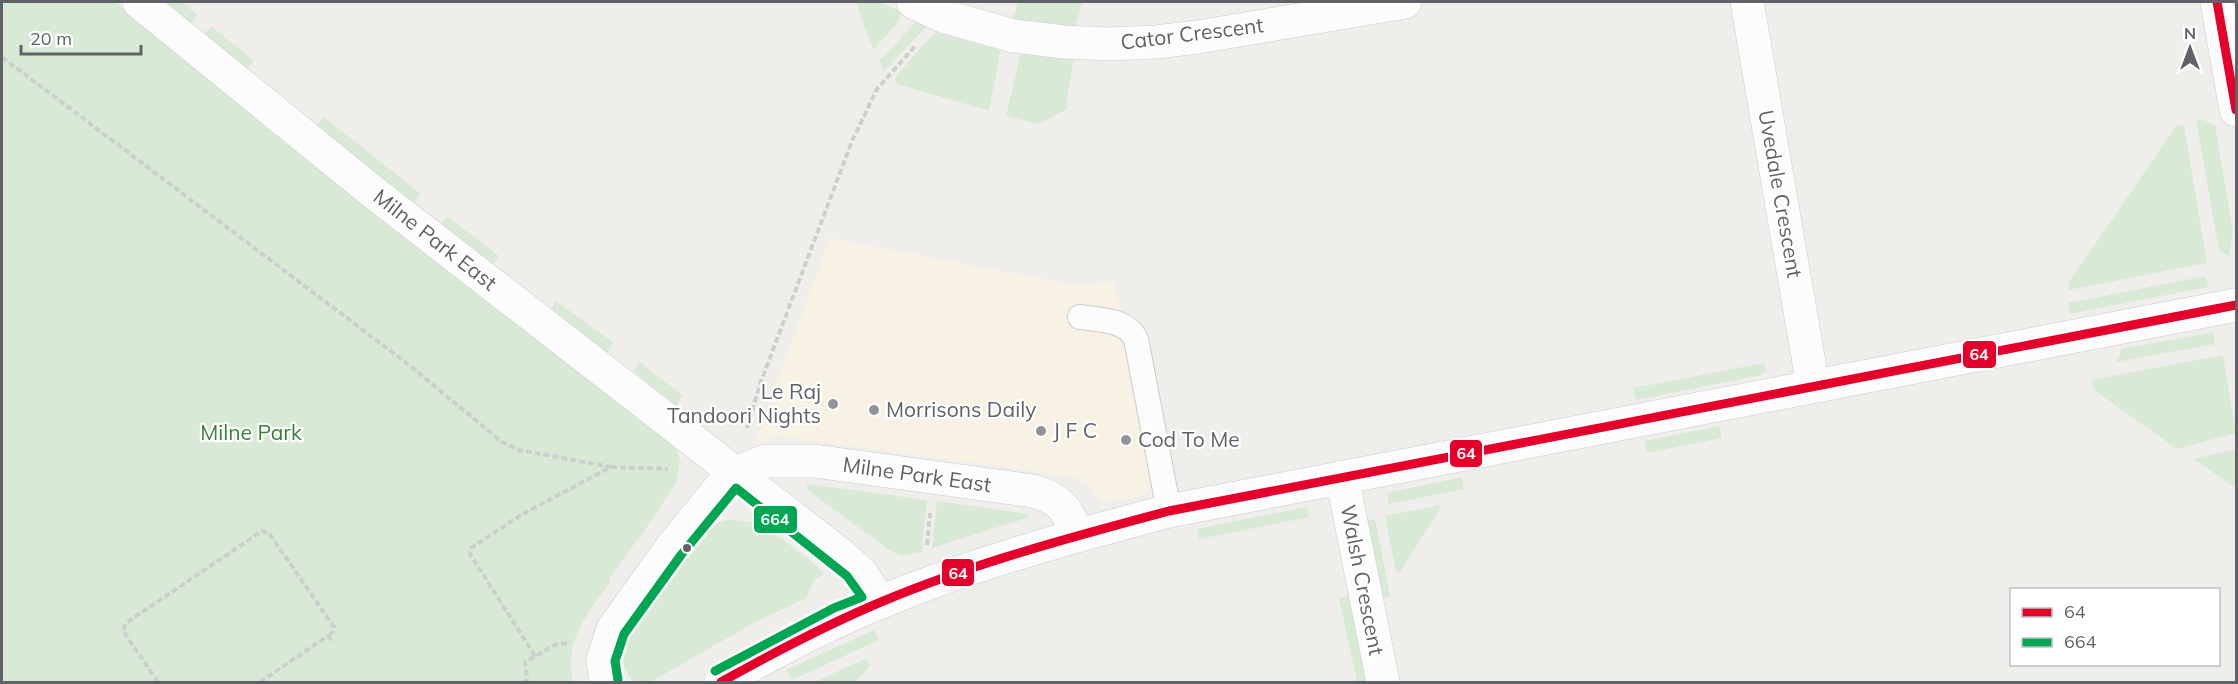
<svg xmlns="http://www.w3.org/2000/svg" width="2238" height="684" font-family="Mulish,sans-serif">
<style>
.commercial{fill:#f7f2e4}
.green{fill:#d8ead6}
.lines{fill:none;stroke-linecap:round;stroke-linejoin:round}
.service-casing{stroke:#cbcccc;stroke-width:26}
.minor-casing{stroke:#cbcccc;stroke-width:34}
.tertiary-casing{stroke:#cbcccc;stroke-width:34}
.path{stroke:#cbd0cd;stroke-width:4;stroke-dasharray:6 3;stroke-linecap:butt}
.service{stroke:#fdfcfc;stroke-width:24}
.minor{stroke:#fdfcfc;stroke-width:33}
.tertiary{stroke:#fdfcfc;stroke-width:33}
.bus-1-casing{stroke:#fff;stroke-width:14}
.bus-2-casing{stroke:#fff;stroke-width:14}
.bus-1{stroke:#e4002b;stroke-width:9}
.bus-2{stroke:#00a651;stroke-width:9}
.poi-dot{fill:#919496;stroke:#fff;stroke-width:2}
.bus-dot{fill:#5f6368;stroke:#fff;stroke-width:2}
.labels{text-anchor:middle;stroke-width:4.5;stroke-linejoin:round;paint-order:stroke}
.street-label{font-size:21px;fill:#5f6368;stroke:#fff}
.poi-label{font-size:21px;fill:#5f6368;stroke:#fff;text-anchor:start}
.park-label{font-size:21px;fill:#358138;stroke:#fff}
.line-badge{stroke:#fff;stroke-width:2}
.badge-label{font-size:16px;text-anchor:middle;font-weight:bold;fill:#fff}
</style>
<rect width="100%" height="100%" fill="#efeeea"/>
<path class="commercial" d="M830,238L1074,285L1115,281L1138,399L1151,481L1148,491L1139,497L1101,503L1091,486L1080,479L1069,476L777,436L764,442L752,451Z"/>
<path class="green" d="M2,2H116L265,126L390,226L675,445L680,460L676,483L647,527L609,578L610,582C587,615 564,639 573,682H2Z
M164,2H182L198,15L191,24Z
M856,2H880L901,12L899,21L873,50Z
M1018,2H1083L1075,27L1044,25L1013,19Z
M918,20L928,25L884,71L880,60Z
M211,26L254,61L246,70L204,35Z
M938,29L1001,48L989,111L897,84L895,80L896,76Z
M1021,52L1074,58L1067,98V109L1039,124L1006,116Z
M324,117L421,194L414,203L316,126Z
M2196,120H2204L2215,125L2233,231L2229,256L2219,250Z
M2177,125L2184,126L2207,263L2068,290L2069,282Z
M447,216L499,256L492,266L440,226Z
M2206,276L2208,287L2070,314L2068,303Z
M556,301L614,343L607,353L550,310Z
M2213,332L2215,344L2116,362L2122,349Z
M2223,355L2236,433L2177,449L2094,390L2092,380Z
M640,362L683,396L676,405L633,371Z
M1764,363L1766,371L1761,375L1636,400L1633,388Z
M1720,426L1722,438L1647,453L1644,441Z
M2236,449V488L2193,459Z
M1462,477L1464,489L1389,504L1387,493Z
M806,484L927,500L922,552L902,556L889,550L809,491Z
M937,501L1029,514L1027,518L932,548Z
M1440,505L1441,507L1400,572H1396L1385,516Z
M1307,507L1309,517L1199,539L1197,529Z
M1375,519L1390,596L1380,598L1366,521Z
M728,520C738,520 747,521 756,524C774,531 812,560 824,574L815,579L806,598L750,625L656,679L648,682H634C619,668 622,651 631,634L704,535L720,522Z
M1350,596L1368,682H1357L1339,598Z
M874,630L879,640L792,680L786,670Z
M865,659L868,660L870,665L856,682H814Z"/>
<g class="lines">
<defs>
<path id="service" d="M1080,317C1100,320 1126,319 1136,339L1169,511"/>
<path id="minor" d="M139,2L373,192L841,555L862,574L880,603
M913,2L943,16L1014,36L1064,42L1108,44L1156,42L1198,37L1405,2
M1747,2L1813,386
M1342,477L1383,682
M606,682L603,660L613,629L671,548L724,483L736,473L765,461H814L1033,491C1062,499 1066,509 1078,535
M721,682C760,660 800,638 842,619C946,571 1059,540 1169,511L2236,305"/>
<path id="tertiary" d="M2217,2L2236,110"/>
</defs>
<use href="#service" class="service-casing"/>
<use href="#minor" class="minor-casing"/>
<use href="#tertiary" class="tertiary-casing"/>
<path class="path" d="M2,57L409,365L502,442L519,450L611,467L521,515L471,548L470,554L535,656
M747,428L760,384L852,141L877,89L916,45
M611,467L668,469
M927,545L930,513
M158,682L123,631L126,623L262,531L269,533L334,627L333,632L328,636
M260,682L328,636L333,643
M523,682L527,680L525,662L555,645L568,643"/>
<use href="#service" class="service"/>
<use href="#minor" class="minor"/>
<use href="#tertiary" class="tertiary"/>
<defs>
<path id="bus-1" d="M2217,2L2236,110
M721,682C773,653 826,625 881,602C974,563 1072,537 1169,511L2236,305"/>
<path id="bus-2" d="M618,680L615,661L624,634L681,555L736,488L847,576L862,597L834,608L715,671"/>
</defs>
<use href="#bus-1" class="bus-1-casing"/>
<use href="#bus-2" class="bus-2-casing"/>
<use href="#bus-1" class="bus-1"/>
<use href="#bus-2" class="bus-2"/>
</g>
<g class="poi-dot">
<circle cx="833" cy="404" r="6"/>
<circle cx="874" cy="410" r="6"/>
<circle cx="1041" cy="431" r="6"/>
<circle cx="1126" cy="440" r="6"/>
</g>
<circle class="bus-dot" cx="687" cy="548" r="5"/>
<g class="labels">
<g class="street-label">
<text transform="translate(1192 34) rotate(-7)" y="7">Cator Crescent</text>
<text transform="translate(1780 194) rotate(80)" y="7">Uvedale Crescent</text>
<text transform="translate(435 240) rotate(38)" y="7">Milne Park East</text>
<text transform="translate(917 475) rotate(8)" y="7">Milne Park East</text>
<text transform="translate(1362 580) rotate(79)" y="7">Walsh Crescent</text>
</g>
<g class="poi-label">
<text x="821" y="399" text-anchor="end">Le Raj<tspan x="821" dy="24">Tandoori Nights</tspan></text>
<text x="886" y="417">Morrisons Daily</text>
<text x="1053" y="438">J F C</text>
<text x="1138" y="447">Cod To Me</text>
</g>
<g class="park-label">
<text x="251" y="440">Milne Park</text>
</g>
</g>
<g class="line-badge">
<rect x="1962" y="340" width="35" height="29" rx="6" fill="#e4002b"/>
<rect x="1449" y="439" width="34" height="29" rx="6" fill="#e4002b"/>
<rect x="753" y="505" width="45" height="29" rx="6" fill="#00a651"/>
<rect x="941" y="558" width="34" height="29" rx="6" fill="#e4002b"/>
</g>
<g class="badge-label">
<text x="1979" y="360">64</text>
<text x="1466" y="459">64</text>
<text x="775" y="525">664</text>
<text x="958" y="579">64</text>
</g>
<rect width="2238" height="684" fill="none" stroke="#5f6368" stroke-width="6"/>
<rect x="2010" y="588" width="210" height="78" fill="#ffffff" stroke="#bfc1c3" stroke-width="1.5"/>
<rect x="2022" y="608" width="30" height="9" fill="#e4002b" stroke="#bfc1c3" stroke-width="1.5"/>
<text x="2064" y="618" font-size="18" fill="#5f6368">64</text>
<rect x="2022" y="638" width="30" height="9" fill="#00a651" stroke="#bfc1c3" stroke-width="1.5"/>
<text x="2064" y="648" font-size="18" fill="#5f6368">664</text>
<g transform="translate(2190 48)" stroke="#ffffff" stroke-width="4.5" paint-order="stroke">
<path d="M0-4.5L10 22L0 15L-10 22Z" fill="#5f6368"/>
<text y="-9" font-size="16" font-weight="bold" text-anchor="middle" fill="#5f6368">N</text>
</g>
<path d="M21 45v9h120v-9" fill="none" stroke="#5f6368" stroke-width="3"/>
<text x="30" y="45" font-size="18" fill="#5f6368" stroke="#ffffff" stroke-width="4.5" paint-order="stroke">20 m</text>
</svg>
